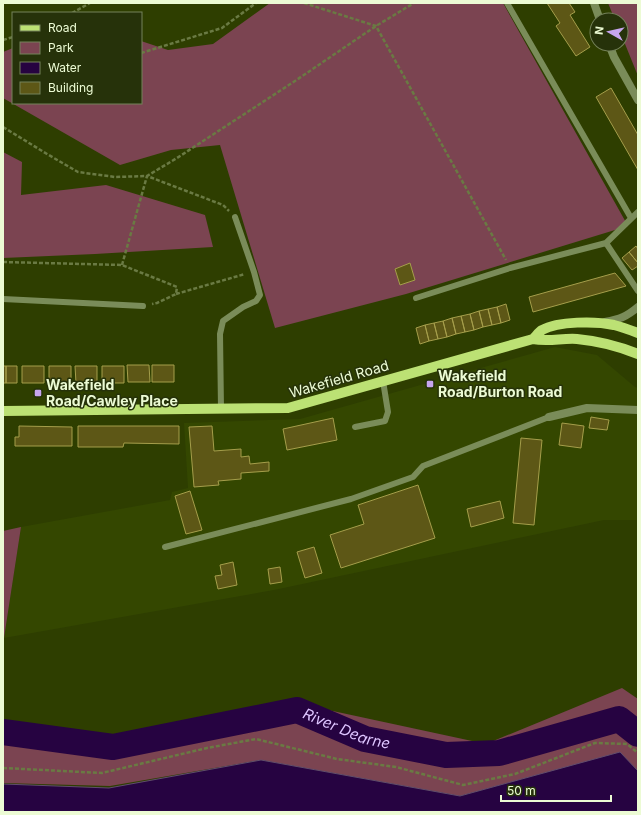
<svg xmlns="http://www.w3.org/2000/svg" width="641" height="815" font-family="Inter,sans-serif">
<style>
.built{fill:#344700}
.green{fill:#7b4451}
.water{fill:#260341;stroke:#614d6d}
.lines{fill:none;stroke-linecap:round;stroke-linejoin:round}
.river{stroke:#260341;stroke-width:26}
.building{fill:#5d5716;stroke:#a59e4b}
.path{stroke:#6a7a43;stroke-width:2.5;stroke-dasharray:4 2;stroke-linecap:butt}
.lane{stroke:#7a8c59;stroke-width:6}
.street{stroke:#7a8c59;stroke-width:8}
.primary{stroke:#bce174;stroke-width:10}
.poi-dot{fill:#c7a6ef;stroke:#26320a;stroke-width:1.5}
.labels{text-anchor:middle;stroke-width:3;stroke-linejoin:round;paint-order:stroke}
.poi-label{font-size:14px;font-weight:bold;fill:#ecfbd4;stroke:#26320a;text-anchor:start}
.street-label{font-size:14px;fill:#ecfbd4;stroke:#26320a}
.water-label{font-size:15px;font-style:italic;fill:#dec5ff;stroke:#26320a}
</style>
<rect width="100%" height="100%" fill="#2e3e00"/>
<path class="built" d="M555,347L597,355L635,387L638,388V520H604L274,590L4,638L21,527L170,500L172,492L188,488L184,423L300,419Z"/>
<path class="green" d="M270,3H503L628,226L406,294L275,328L220,145L171,150L120,165L3,98V52L13,48V103H141V41L168,50L213,44Z
M608,3H638V76L621,34V20H615Z
M3,152L22,162L21,195L106,185L205,215L213,247L95,254L3,258Z
M21,527L4,638L3,639V531Z
M622,688L638,699V771L620,753L460,796L261,760L110,786L3,783V732L113,747L291,702L486,744Z"/>
<path class="water" d="M620,752L638,771V812H3V784L109,788L261,760L460,796Z"/>
<g class="lines">
<path class="river" id="s1" d="M3,732L113,747L297,710L365,739L446,755L499,753L619,719L638,734"/>
</g>
<path class="building" d="M547,3H569L575,12L570,15L590,47L576,56L556,26L560,23Z
M611,88L638,135V170L596,97Z
M636,246L638,249V263L629,252Z
M629,252L638,263V266L632,270L622,258Z
M410,263L415,280L400,285L395,269Z
M615,273L626,286L533,312L529,297Z
M506,304L510,320L501,323L497,307Z
M497,307L501,323L492,325L488,309Z
M488,309L492,325L483,327L479,311Z
M479,311L483,327L474,330L470,314Z
M470,314L474,330L465,332L461,316Z
M461,316L465,332L456,334L452,318Z
M452,318L456,334L447,337L443,321Z
M443,321L447,337L438,339L434,323Z
M434,323L438,339L429,341L425,325Z
M425,325L429,341L420,344L416,328Z
M127,365H149L150,382H128Z
M152,365H174V382H152Z
M3,366H6V383H3Z
M6,366H17V383H6Z
M22,366H44V383H22Z
M49,366H71V383H49Z
M75,366H97V383H76Z
M102,366H124V383H102Z
M591,417L609,420L607,430L589,428Z
M333,418L337,440L287,450L283,429Z
M562,423L584,426L581,448L559,445Z
M19,426L72,427V446H15V437H19Z
M78,426H179V444L124,443L123,447H78Z
M212,426L214,451L241,449V457L249,456L250,464L269,462V471L241,473V479L218,481L219,485L194,487L189,427Z
M521,438L542,440L534,525L513,523Z
M418,485L435,538L341,568L330,535L364,524L358,505Z
M190,491L202,530L186,534L175,496Z
M500,501L504,518L471,527L467,509Z
M314,547L322,573L305,578L297,552Z
M233,562L237,585L218,589L215,576L222,575L220,565Z
M280,567L282,582L270,584L268,569Z"/>
<g class="lines">
<path class="path" d="M304,3L376,26L506,260
M72,13L90,3
M3,40L13,37
M141,53L222,28L256,3
M3,127L47,154L78,172L115,177L147,176L177,158L295,81L376,26L414,3
M3,262L122,265L177,287L176,294L157,303L152,304
M122,265L147,176L223,205L229,211
M176,294L245,274
M3,768L102,773L207,748L256,739L337,759L396,767L463,785L515,774L595,743L627,744L638,753"/>
<path class="lane" d="M507,3L631,218
M606,243L638,212
M416,298L510,268L606,243L638,291
M3,299L143,306
M221,409L220,334L223,321L243,307L256,301L260,295L254,272L235,217
M355,427L385,421L388,412L383,381
M165,547L351,499L413,477L423,466L549,417"/>
<path class="street" d="M594,3L600,20
M609,44L614,57L638,100
M605,322C620,319 626,317 638,307
M549,417L587,408L638,410"/>
<path class="primary" d="M533,339C536,336 539,332 542,330C558,321 596,321 614,325C622,327 630,330 638,333
M3,411L288,408L533,339C548,342 562,338 577,339C599,341 618,346 638,354"/>
</g>
<g class="poi-dot">
<rect x="426" y="380" width="8" height="8" rx="2"/>
<rect x="34" y="389" width="8" height="8" rx="2"/>
</g>
<g class="labels">
<g class="poi-label">
<text x="438" y="381">Wakefield<tspan x="438" dy="16">Road/Burton Road</tspan></text>
<text x="46" y="390">Wakefield<tspan x="46" dy="16">Road/Cawley Place</tspan></text>
</g>
<g class="street-label">
<text transform="translate(339 379) rotate(-16)" y="5">Wakefield Road</text>
</g>
<g class="water-label">
<text dy="5" stroke="none"><textPath href="#s1" startOffset="352">River Dearne</textPath></text>
</g>
</g>
<rect width="641" height="815" fill="none" stroke="#ecfbd4" stroke-width="8"/>
<rect x="12" y="12" width="130" height="92" fill="#26320a" stroke="#75825b"/>
<rect x="20" y="25" width="20" height="6" fill="#bce174" stroke="#75825b"/>
<text x="48" y="32" font-size="12" fill="#ecfbd4">Road</text>
<rect x="20" y="42" width="20" height="12" fill="#7b4451" stroke="#75825b"/>
<text x="48" y="52" font-size="12" fill="#ecfbd4">Park</text>
<rect x="20" y="62" width="20" height="12" fill="#260341" stroke="#75825b"/>
<text x="48" y="72" font-size="12" fill="#ecfbd4">Water</text>
<rect x="20" y="82" width="20" height="12" fill="#5d5716" stroke="#75825b"/>
<text x="48" y="92" font-size="12" fill="#ecfbd4">Building</text>
<g transform="translate(609 32) rotate(278)"><circle r="19" fill="#26320a" stroke="#75825b"/>
<path d="M0-3L7 15L0 10L-7 15Z" fill="#c7a6ef"/>
<text y="-6" font-size="11" font-weight="bold" text-anchor="middle" fill="#ecfbd4">N</text>
</g>
<path d="M501 795v6h110v-6" fill="none" stroke="#ecfbd4" stroke-width="2"/>
<text x="507" y="795" font-size="12" fill="#ecfbd4" stroke="#26320a" stroke-width="3" paint-order="stroke">50 m</text>
</svg>
